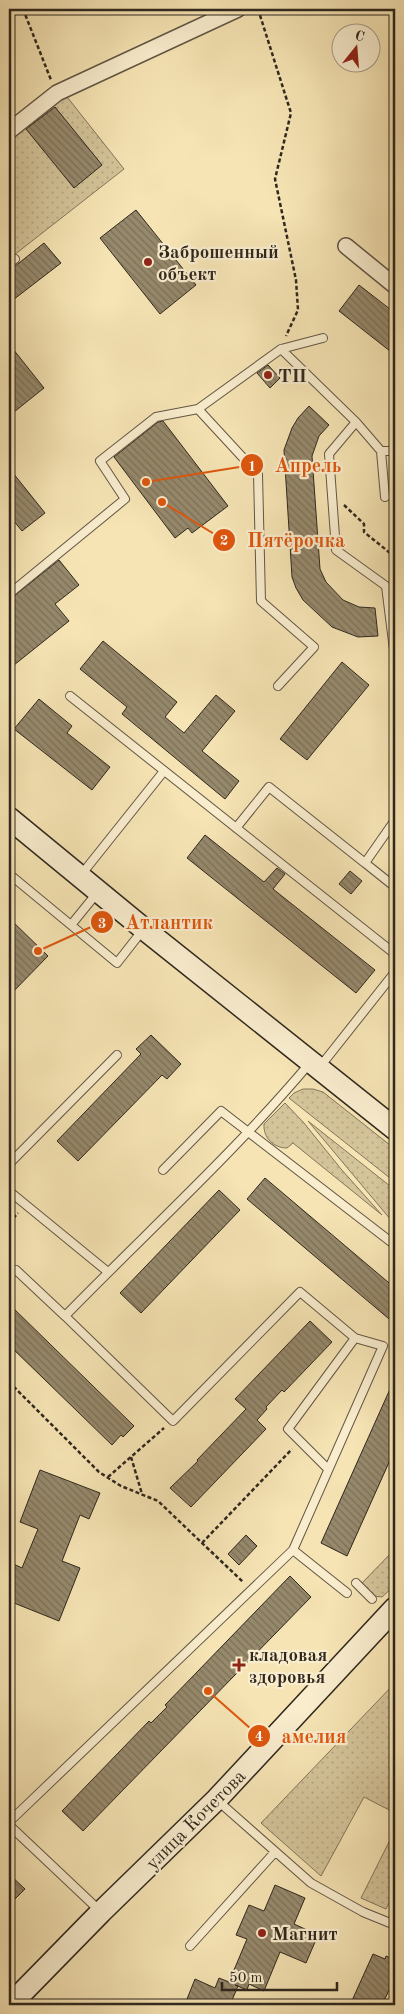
<svg xmlns="http://www.w3.org/2000/svg" width="404" height="2014" font-family="'Old Standard TT',serif">
<style>
.grass{fill:url(#grass-dots);stroke:#82765c}
.building{fill:url(#building-back-hatch);stroke:#2f271e}
.lines{fill:none;stroke-linecap:round;stroke-linejoin:round}
.lane-casing{stroke:#615644;stroke-width:10}
.street-casing{stroke:#615644;stroke-width:18}
.secondary-casing{stroke:#2f271e;stroke-width:24}
.path{stroke:#2f271e;stroke-width:2.5;stroke-dasharray:4 2.5;stroke-linecap:butt}
.lane{stroke:#f9edce;stroke-width:8}
.street{stroke:#f9edce;stroke-width:15}
.secondary{stroke:#f9edce;stroke-width:21}
.poi-dot{fill:#8f2418;stroke:#f9edce;stroke-width:2}
.labels{text-anchor:middle;stroke-width:4.5;stroke-linejoin:round;paint-order:stroke}
.poi-label{font-size:19px;font-weight:bold;fill:#2f271e;stroke:#f9edce;text-anchor:start}
.street-label{font-size:19px;fill:#2f271e;stroke:#f9edce}
.leader{fill:none;stroke:#df560d;stroke-width:2}
.callout-dot{fill:#df560d;stroke:#f9edce;stroke-width:2}
.mark-label{font-size:15px;text-anchor:middle;font-weight:bold;fill:#fff}
.callout-label{font-size:20px;text-anchor:middle;font-weight:bold;fill:#df560d;stroke:#f9edce;stroke-width:4.5;stroke-linejoin:round;paint-order:stroke}
</style>
<defs>
<pattern id="grass-dots" width="8" height="8" patternUnits="userSpaceOnUse" patternTransform="scale(1.25)"><rect width="8" height="8" fill="#d4c49a"/><path d="M2 2h.1M6 6h.1" fill="none" stroke="#b6a884" stroke-width="1.8" stroke-linecap="round"/></pattern>
<pattern id="building-back-hatch" width="6" height="6" patternUnits="userSpaceOnUse" patternTransform="scale(1.25)"><rect width="6" height="6" fill="#96896c"/><path d="M-1 5l2 2M0 0l6 6M5-1l2 2" fill="none" stroke="#7b7058"/></pattern>
</defs>
<rect width="100%" height="100%" fill="#f6e4b4"/>
<filter id="stains"><feTurbulence type="fractalNoise" baseFrequency=".004" numOctaves="4"/><feColorMatrix values="0 0 0 0 .2 0 0 0 0 .09 0 0 0 0 .02 0 0 0 .5 -.17"/></filter>
<radialGradient id="worn" r=".72"><stop offset=".6" stop-color="#630" stop-opacity="0"/><stop offset="1" stop-color="#630" stop-opacity=".3"/></radialGradient>
<path class="grass" d="M64,93L124,169L9,259V136Z
M303,1089H313L323,1092L395,1149V1182L289,1098L294,1093Z
M285,1103L304,1123L341,1169L382,1215L293,1143L287,1148C274,1148 263,1138 264,1124Z
M308,1121L395,1190V1224L391,1220Z
M395,1549V1585L382,1597L374,1596L363,1588L362,1583Z
M395,1683V1813L364,1797L321,1876L261,1823Z
M395,1830V1891L386,1909L361,1898Z"/>
<path class="building" d="M55,107L102,165L74,188L26,129Z
M136,210L196,285L160,314L100,238Z
M44,243L61,263L9,303V271Z
M359,285L395,313V355L339,311Z
M9,344L44,388L9,416Z
M268,365L280,378L270,388L257,373Z
M309,406L329,425L319,436L312,456L320,569L326,582L343,600L359,607L375,608L378,636L358,637L332,627L303,600L296,588L292,577L284,450L292,428L298,418Z
M163,421L228,506L192,533L188,528L175,538L114,457L158,422Z
M9,468L45,513L22,531L9,515Z
M59,560L79,585L55,604L69,621L9,669V600Z
M103,641L177,702L165,717L184,733L216,695L235,711L202,751L239,781L225,799L122,714L127,707L80,669Z
M342,662L369,685L307,760L280,739Z
M39,699L72,726L67,733L110,767L92,790L14,729Z
M205,835L264,882L277,868L285,874L273,889L375,970L356,993L187,858Z
M350,871L362,881L351,894L339,884Z
M9,918L48,956L9,996Z
M151,1035L181,1064L167,1079L162,1075L78,1161L57,1141L141,1054L136,1049Z
M265,1178L395,1288V1324L247,1199Z
M219,1190L240,1210L141,1313L120,1293Z
M9,1304L134,1426L123,1437L121,1435L112,1445L9,1345Z
M310,1321L332,1342L284,1392L282,1390L266,1407L267,1409L257,1420L266,1429L191,1507L170,1488L198,1461L197,1460L246,1409L235,1399Z
M395,1378V1449L347,1556L321,1543Z
M40,1470L100,1493L89,1519L80,1515L62,1561L80,1568L59,1621L9,1601V1562L22,1568L38,1529L20,1522Z
M246,1535L257,1546L239,1565L228,1554Z
M290,1576L311,1597L83,1831L62,1811L149,1721L151,1723L167,1707L165,1705Z
M9,1874L25,1889L9,1905Z
M275,1885L305,1898L294,1924L318,1935L306,1963L280,1952L264,1991L249,1984L247,1990L235,1985L238,1986L230,2005H193L194,2002L187,1999L195,1979L215,1988L219,1978L229,1982L247,1939L236,1935L249,1905L264,1911Z
M373,1954L385,1959L386,1956L395,1960V1991L390,1988L382,2005H350Z"/>
<g class="lines">
<defs>
<path id="lane" d="M9,263L15,259
M281,349L356,422L381,451L385,497
M356,422L329,454L336,550L386,586L395,658
M381,451H395
M9,594L125,499L100,461L156,417L198,409
M278,686L314,647L261,601L258,474L198,409L281,349L323,338
M70,696L395,954
M395,820L365,863L395,887
M236,828L269,787L365,863
M81,875L164,771
M9,876L14,878L117,963L142,931
M71,925L97,893
M309,1064C234,1153 147,1232 65,1316L173,1421L300,1292L355,1338L383,1346L293,1550L347,1593
M319,1068L395,972
M9,1164L117,1055
M163,1170L221,1111L395,1245
M9,1191L108,1272
M16,1270L65,1316
M328,1469L288,1429L355,1338
M356,1583L372,1599
M218,1801L311,1883L363,1912L395,1925
M9,1822L293,1550
M9,1825L100,1911
M190,1946L275,1852"/>
<path id="street" d="M9,131L57,93L238,9
M346,246L395,286"/>
<path id="secondary" d="M9,818L144,929L395,1129
M10,2005L101,1912L217,1799L395,1608"/>
</defs>
<use href="#lane" class="lane-casing"/>
<use href="#street" class="street-casing"/>
<use href="#secondary" class="secondary-casing"/>
<path class="path" d="M23,9L51,80
M258,9L291,113L275,179L296,280L298,310L286,336
M344,505L364,524V532L395,557
M9,1223L18,1213
M9,1382L99,1472L121,1486L158,1501L243,1582
M131,1457L142,1494
M108,1477L164,1428
M202,1543L292,1449"/>
<use href="#lane" class="lane"/>
<use href="#street" class="street"/>
<use href="#secondary" class="secondary"/>
</g>
<g class="poi-dot">
<circle cx="148" cy="262" r="5"/>
<circle cx="268" cy="375" r="5"/>
<path d="M236.5 1657.5h5v5h5v5h-5v5h-5v-5h-5v-5h5z"/>
<circle cx="262" cy="1933" r="5"/>
</g>
<g class="labels">
<g class="poi-label">
<text x="158" y="258">Заброшенный<tspan x="158" dy="22">объект</tspan></text>
<text x="278" y="382">ТП</text>
<text x="249" y="1661">кладовая<tspan x="249" dy="22">здоровья</tspan></text>
<text x="272" y="1940">Магнит</text>
</g>
<g class="street-label">
<text transform="translate(195 1819) rotate(-45)" y="7">улица Кочетова</text>
</g>
</g>
<path class="leader" d="M146 482L252 465M162 502L224 540M38 951L102 922M208 1691L259 1736"/>
<g class="callout-dot">
<circle cx="146" cy="482" r="5"/>
<circle cx="162" cy="502" r="5"/>
<circle cx="38" cy="951" r="5"/>
<circle cx="208" cy="1691" r="5"/>
<circle cx="252" cy="465" r="12"/>
<circle cx="224" cy="540" r="12"/>
<circle cx="102" cy="922" r="12"/>
<circle cx="259" cy="1736" r="12"/>
</g>
<g class="mark-label">
<text x="252" y="471">1</text>
<text x="224" y="545">2</text>
<text x="102" y="928">3</text>
<text x="259" y="1741">4</text>
</g>
<g class="callout-label">
<text x="308" y="472">Апрель</text>
<text x="296" y="547">Пятёрочка</text>
<text x="169" y="929">Атлантик</text>
<text x="314" y="1743">амелия</text>
</g>
<rect width="404" height="2014" fill="none" stroke="#f6e4b4" stroke-width="30"/>
<rect x="10" y="10" width="384" height="1994" fill="none" stroke="#2f271e" stroke-width="2.5"/>
<rect x="15" y="15" width="374" height="1984" fill="none" stroke="#2f271e"/>
<g transform="translate(356 48) rotate(17)"><circle r="24" fill="#f9edce" stroke="#a89e88"/>
<path d="M0-4L9 19L0 12L-9 19Z" fill="#8f2418"/>
<text y="-8" font-size="14" font-weight="bold" text-anchor="middle" fill="#2f271e">С</text>
</g>
<path d="M222 1982v8h115v-8" fill="none" stroke="#2f271e" stroke-width="2.5"/>
<text x="229" y="1982" font-size="15" fill="#2f271e" stroke="#f9edce" stroke-width="4" paint-order="stroke">50 m</text>
<rect width="100%" height="100%" filter="url(#stains)"/>
<rect width="100%" height="100%" fill="url(#worn)"/>
</svg>
